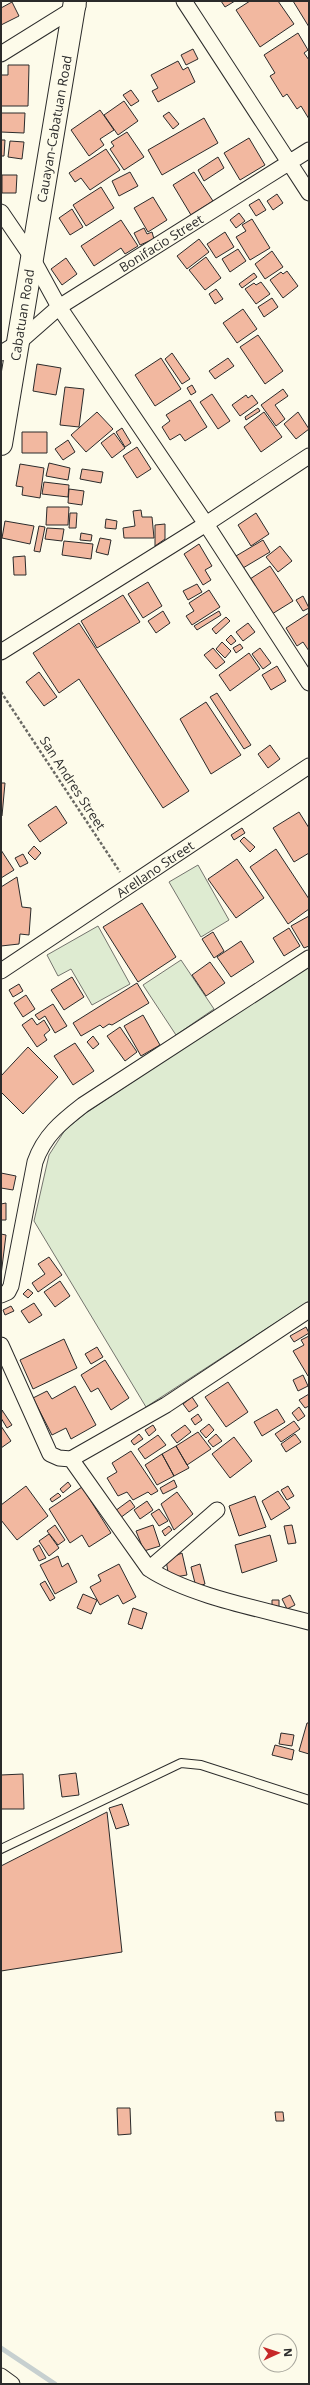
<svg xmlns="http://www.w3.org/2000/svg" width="310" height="2385" font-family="'Open Sans',sans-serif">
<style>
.green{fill:#deebd1;stroke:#74746e}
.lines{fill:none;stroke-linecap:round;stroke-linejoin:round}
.stream{stroke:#c7d0d0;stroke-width:5}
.building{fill:#f2b8a0;stroke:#2b2b2b}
.lane-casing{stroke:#2b2b2b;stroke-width:10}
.street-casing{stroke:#2b2b2b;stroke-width:17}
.highway-casing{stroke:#2b2b2b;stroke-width:24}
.path{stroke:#6a6964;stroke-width:2.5;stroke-dasharray:3 2;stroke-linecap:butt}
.lane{stroke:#fdfbea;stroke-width:8}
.street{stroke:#fdfbea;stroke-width:15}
.highway{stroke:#fdfbea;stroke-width:22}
.labels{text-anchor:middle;stroke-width:3;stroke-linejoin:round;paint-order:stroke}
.street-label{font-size:13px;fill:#2b2b2b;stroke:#fdfbea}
</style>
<rect width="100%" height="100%" fill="#fdfbea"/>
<path class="green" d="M198,865L229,920L201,937L169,882Z
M98,926L130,984L92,1005L71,969L58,976L47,955Z
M181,960L214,1009L176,1035L143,985Z
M309,964V1301L146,1407L34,1221L49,1155L65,1130L86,1113Z"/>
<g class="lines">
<path class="stream" d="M1,2348L55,2384"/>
</g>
<path class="building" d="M221,1H235L225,7Z
M250,1H278L294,24L260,47L236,10Z
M293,1H309V27Z
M12,2L19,16L1,25V8Z
M298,33L308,50L304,53L309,60V119L301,106L297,109L287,94L283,97L270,76L275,73L264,55Z
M193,49L198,59L186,65L181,55Z
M178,61L183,70L188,67L195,82L158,102L152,91L158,88L151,75Z
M8,65H29L28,106H1V75H8Z
M131,90L139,101L131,106L123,95Z
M124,101L138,121L118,135L104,115Z
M100,110L114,130L100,139L104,145L89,156L71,130Z
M169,112L179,124L173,129L163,116Z
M1,113H25L24,133L1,132Z
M204,118L218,143L162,175L148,150Z
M127,132L144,157L124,170L110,149L114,146L111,142Z
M249,138L265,165L240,180L224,153Z
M1,140H5L4,156H1Z
M10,141L24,142L22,159L8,157Z
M106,149L120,170L90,190L81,178L75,182L69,173Z
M218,157L224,168L204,181L198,170Z
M130,172L138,186L119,196L112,181Z
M194,172L213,201L191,215L173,185Z
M2,175H17L16,193H2Z
M101,187L114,208L86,226L73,205Z
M277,194L283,203L273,210L267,201Z
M153,197L167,220L148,232L134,208Z
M259,199L266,210L256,216L249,205Z
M72,209L83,227L70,235L59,218Z
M239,213L245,221L236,228L230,220Z
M252,219L270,248L250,260L236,237L246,231L242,225Z
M121,220L138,246L125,254L121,248L94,266L81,246Z
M144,228L147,234L152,232L154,239L140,245L134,233Z
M225,232L234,247L216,258L207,244Z
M199,239L209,252L187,269L177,256Z
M238,249L246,261L230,272L222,259Z
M272,251L283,267L265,279L255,264Z
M206,257L221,278L205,290L189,270Z
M66,258L77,274L62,285L51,269Z
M287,271L298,286L283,298L270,280L281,272L283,274Z
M254,273L257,277L242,288L239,284Z
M261,282L270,294L256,304L245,289L254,283L256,285Z
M216,289L223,299L215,304L209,294Z
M272,298L278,307L264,317L258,307Z
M243,309L257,329L237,343L223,323Z
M258,335L283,371L265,384L240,347Z
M172,353L190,379L182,384L165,359Z
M161,358L181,389L155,406L135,375Z
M228,358L234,366L215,379L209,371Z
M37,364L61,368L56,395L33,391Z
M192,385L196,392L191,395L187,388Z
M65,387L84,389L79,427L60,425Z
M283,389L288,396L275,405L285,419L276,426L261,405Z
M212,394L230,421L218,429L200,402Z
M246,395L248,398L252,395L258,403L240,416L232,405Z
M190,400L207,427L185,441L180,434L170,440L162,427L170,421L166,415Z
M258,408L260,411L246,420L245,417Z
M97,412L113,429L86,452L71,435Z
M264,412L282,437L261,452L244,427Z
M298,412L309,429L296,439L284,424Z
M122,428L131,443L125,447L116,432Z
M22,432H47V453H22Z
M114,433L125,448L112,458L101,443Z
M68,440L75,452L63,460L55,449Z
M137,447L151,469L137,478L123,456Z
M49,463L70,468L68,480L46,476Z
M20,464L44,468L40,498L22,495L23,487L16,486Z
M82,469L103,472L101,483L80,479Z
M44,482L69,485L68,497L42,494Z
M69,489L84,491L82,505L68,503Z
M47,507H69L68,525H46Z
M141,510L142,517H152L154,538H124L123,528L135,526L133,511Z
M70,513H77L76,528H69Z
M256,513L269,534L251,546L238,525Z
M106,519L117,521L116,529L105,528Z
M5,521L34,526L30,544L2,538Z
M165,524V539L155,546V525Z
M39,526L45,527L40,552L34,551Z
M47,528L64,529L62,541L45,539Z
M81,533L92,535L91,541L80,540Z
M100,538L111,540L108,555L96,552Z
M263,540L270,552L243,568L236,556Z
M64,541L93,544L91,559L62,555Z
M199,544L212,566L205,570L211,580L203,585L184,554Z
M280,546L292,561L278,572L266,557Z
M25,556L26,575H14L13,557Z
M270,566L293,601L272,614L250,579Z
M148,582L162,606L143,618L128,594Z
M197,584L202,592L188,600L183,591Z
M209,590L220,607L192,625L186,616L194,611L189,603Z
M123,595L140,622L97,648L81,621Z
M303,596L309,608L303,611L296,600Z
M163,611L170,623L156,633L148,621Z
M219,611L221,615L197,630L194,626Z
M309,613V651L303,642L297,646L286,628Z
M226,617L230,621L216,634L212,629Z
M79,623L189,791L163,808L79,679L59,693L33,653Z
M248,623L255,632L243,641L236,632Z
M231,635L236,641L231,645L226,640Z
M222,642L231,651L225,658L216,649Z
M240,644L243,648L236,653L233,648Z
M213,648L225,662L216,669L204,655Z
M260,648L271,663L263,669L252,654Z
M249,653L260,669L230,691L219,675Z
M277,666L286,681L271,690L262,675Z
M39,672L57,697L44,706L26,682Z
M217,693L251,745L244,749L210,697Z
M206,702L241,755L211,774L180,719Z
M270,745L280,759L268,768L258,754Z
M1,783H5L2,816L1,815Z
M56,806L67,823L40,842L28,825Z
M299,812L309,828V853L294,862L273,828Z
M242,828L245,833L234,840L231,835Z
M244,837L255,847L250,852L240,841Z
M34,846L41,853L35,860L28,853Z
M276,849L309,899V909L288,924L250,867Z
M1,850L14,870L1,878Z
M23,854L28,863L20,867L15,858Z
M237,859L264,898L236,918L208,879Z
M17,877L22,907L31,908L29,935L20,934L19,944L1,946V887Z
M142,903L176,957L138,982L103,927Z
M309,916V946L304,948L291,926Z
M289,928L300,946L284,956L273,938Z
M213,932L224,951L214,958L202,939Z
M241,941L254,962L231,977L217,957Z
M210,962L225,983L206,996L192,975Z
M72,977L84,997L64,1010L51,990Z
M137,983L149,1003L112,1025L109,1024L103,1028L100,1025L81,1036L73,1023Z
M19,984L23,991L13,997L9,990Z
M26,995L35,1009L23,1017L14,1003Z
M53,1004L67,1026L55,1033L45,1016L39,1020L35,1015Z
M143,1015L160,1045L141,1056L124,1026Z
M32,1018L37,1025L44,1020L50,1030L44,1035L47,1040L37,1047L22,1025Z
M120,1027L137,1052L125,1061L107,1036Z
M93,1036L99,1044L93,1049L87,1042Z
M75,1043L94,1071L73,1085L54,1056Z
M28,1047L58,1077L23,1114L1,1092V1076Z
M1,1173L16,1176L13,1190L1,1188Z
M6,1203V1220H1V1204Z
M1,1234L6,1235L1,1275Z
M49,1257L62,1275L38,1292L32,1283L45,1274L38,1264Z
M60,1281L70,1296L55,1307L44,1292Z
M28,1289L33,1293L28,1298L23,1294Z
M34,1303L42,1315L29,1323L21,1311Z
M11,1306L14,1311L5,1315L3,1310Z
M306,1327L309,1333L294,1342L290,1336Z
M309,1336V1375L308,1376L293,1351L304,1345L301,1340Z
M64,1339L77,1368L33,1389L20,1360Z
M97,1347L103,1357L91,1364L85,1354Z
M105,1360L129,1398L111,1410L98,1388L91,1392L81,1375Z
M303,1375L308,1386L298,1391L293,1380Z
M228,1382L248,1412L226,1427L205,1397Z
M75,1386L96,1425L71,1439L66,1428L52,1435L33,1398L47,1391L52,1399Z
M309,1394V1406L305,1408L299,1400Z
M192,1397L198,1406L189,1412L183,1404Z
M299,1407L305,1416L298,1421L292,1413Z
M277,1409L285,1422L262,1436L254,1422Z
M2,1410L12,1425L7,1428L1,1418Z
M198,1414L202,1420L195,1425L191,1419Z
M294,1421L300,1429L281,1442L275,1434Z
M209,1424L214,1430L206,1438L200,1431Z
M153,1425L156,1430L149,1436L145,1430Z
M185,1425L191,1432L177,1443L171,1435Z
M1,1426L11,1441L1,1448Z
M198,1432L211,1449L187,1465L176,1446Z
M139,1434L143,1439L134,1445L131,1441Z
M216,1434L222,1441L213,1447L208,1441Z
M295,1434L301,1442L286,1452L281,1444Z
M158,1435L166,1445L145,1459L138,1449Z
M234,1437L252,1461L230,1478L212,1454Z
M176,1446L189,1468L174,1476L162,1454Z
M131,1451L158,1491L151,1495L148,1492L133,1500L127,1492L118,1496L107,1478L117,1472L112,1463Z
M162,1454L174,1476L157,1485L145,1465Z
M174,1480L177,1487L163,1494L160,1488Z
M68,1482L71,1486L63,1493L60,1489Z
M26,1486L48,1516L17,1540L1,1520V1505Z
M288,1486L294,1496L287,1500L281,1490Z
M82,1487L111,1533L89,1547L82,1535L70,1543L49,1509Z
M278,1491L290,1508L271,1520L262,1501Z
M177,1492L193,1514L174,1530L161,1504Z
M58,1493L61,1496L52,1502L50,1499Z
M255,1496L266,1527L239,1536L229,1506Z
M130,1500L135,1507L120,1518L115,1511Z
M147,1501L153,1510L140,1519L134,1510Z
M159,1509L168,1521L159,1526L151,1514Z
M55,1525L65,1540L58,1545L47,1531Z
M153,1525L160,1546L144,1551L136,1531Z
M292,1525L296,1543L288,1544L284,1526Z
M169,1526L172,1530L165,1536L162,1531Z
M49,1534L59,1548L49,1556L39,1541Z
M270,1535L277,1561L242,1573L235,1545Z
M39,1545L46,1558L39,1561L33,1549Z
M182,1553L187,1575L169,1578L166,1560Z
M58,1556L62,1567L68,1563L77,1582L55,1594L40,1565Z
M119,1564L136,1597L123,1604L118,1595L100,1605L90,1587L101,1581L98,1575Z
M200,1564L205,1584L196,1587L191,1567Z
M45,1581L55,1598L50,1601L40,1584Z
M83,1594L97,1600L91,1614L77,1608Z
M290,1595L295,1605L287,1609L282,1599Z
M272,1600H279V1607L272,1606Z
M133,1608L147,1613L142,1629L128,1624Z
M307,1723H309V1754L299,1751Z
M281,1733L294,1735L292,1746L279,1744Z
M275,1745L294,1750L292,1760L272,1755Z
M76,1773L79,1795L62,1797L59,1775Z
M23,1774L24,1809H1V1775Z
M122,1804L129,1825L116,1829L109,1808Z
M107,1812L122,1952L1,1971V1866Z
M117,2108H130L131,2134L118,2135Z
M275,2112H283L284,2121H276Z"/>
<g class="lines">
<defs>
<path id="lane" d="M1,1849L181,1763L201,1765L309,1800"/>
<path id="street" d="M184,1L309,193
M1,54L78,6
M1,212L31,256L59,307L206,524L309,683
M1,353L18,343L59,307L309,150
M1,652L206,524L309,456
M1,971L309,766
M1,1295L8,1292L11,1286L35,1162C44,1136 61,1122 83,1105L309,958
M1,1345L50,1454L59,1458L71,1459L166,1405L309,1310
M71,1459L149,1569C190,1596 261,1609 309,1622
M149,1569L217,1510
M1,2376L12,2384"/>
<path id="highway" d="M1,444L75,1"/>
</defs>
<use href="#lane" class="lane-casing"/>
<use href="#street" class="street-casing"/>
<use href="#highway" class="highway-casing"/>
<path class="path" d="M1,692L120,872"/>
<use href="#lane" class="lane"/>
<use href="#street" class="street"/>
<use href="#highway" class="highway"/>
</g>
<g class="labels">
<g class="street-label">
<text transform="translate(54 129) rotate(-80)" y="5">Cauayan-Cabatuan Road</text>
<text transform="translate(161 243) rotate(-32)" y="5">Bonifacio Street</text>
<text transform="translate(22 315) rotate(-81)" y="5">Cabatuan Road</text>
<text transform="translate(73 783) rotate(57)" y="5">San Andres Street</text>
<text transform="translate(155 869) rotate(-34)" y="5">Arellano Street</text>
</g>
</g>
<rect width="310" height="2385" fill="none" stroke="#2b2b2b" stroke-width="4"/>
<g transform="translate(278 2353) rotate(87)"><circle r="19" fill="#fdfbea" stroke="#a9a89e"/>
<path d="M0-3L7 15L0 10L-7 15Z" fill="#c62828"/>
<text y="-6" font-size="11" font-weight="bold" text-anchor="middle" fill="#2b2b2b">N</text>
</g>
</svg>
